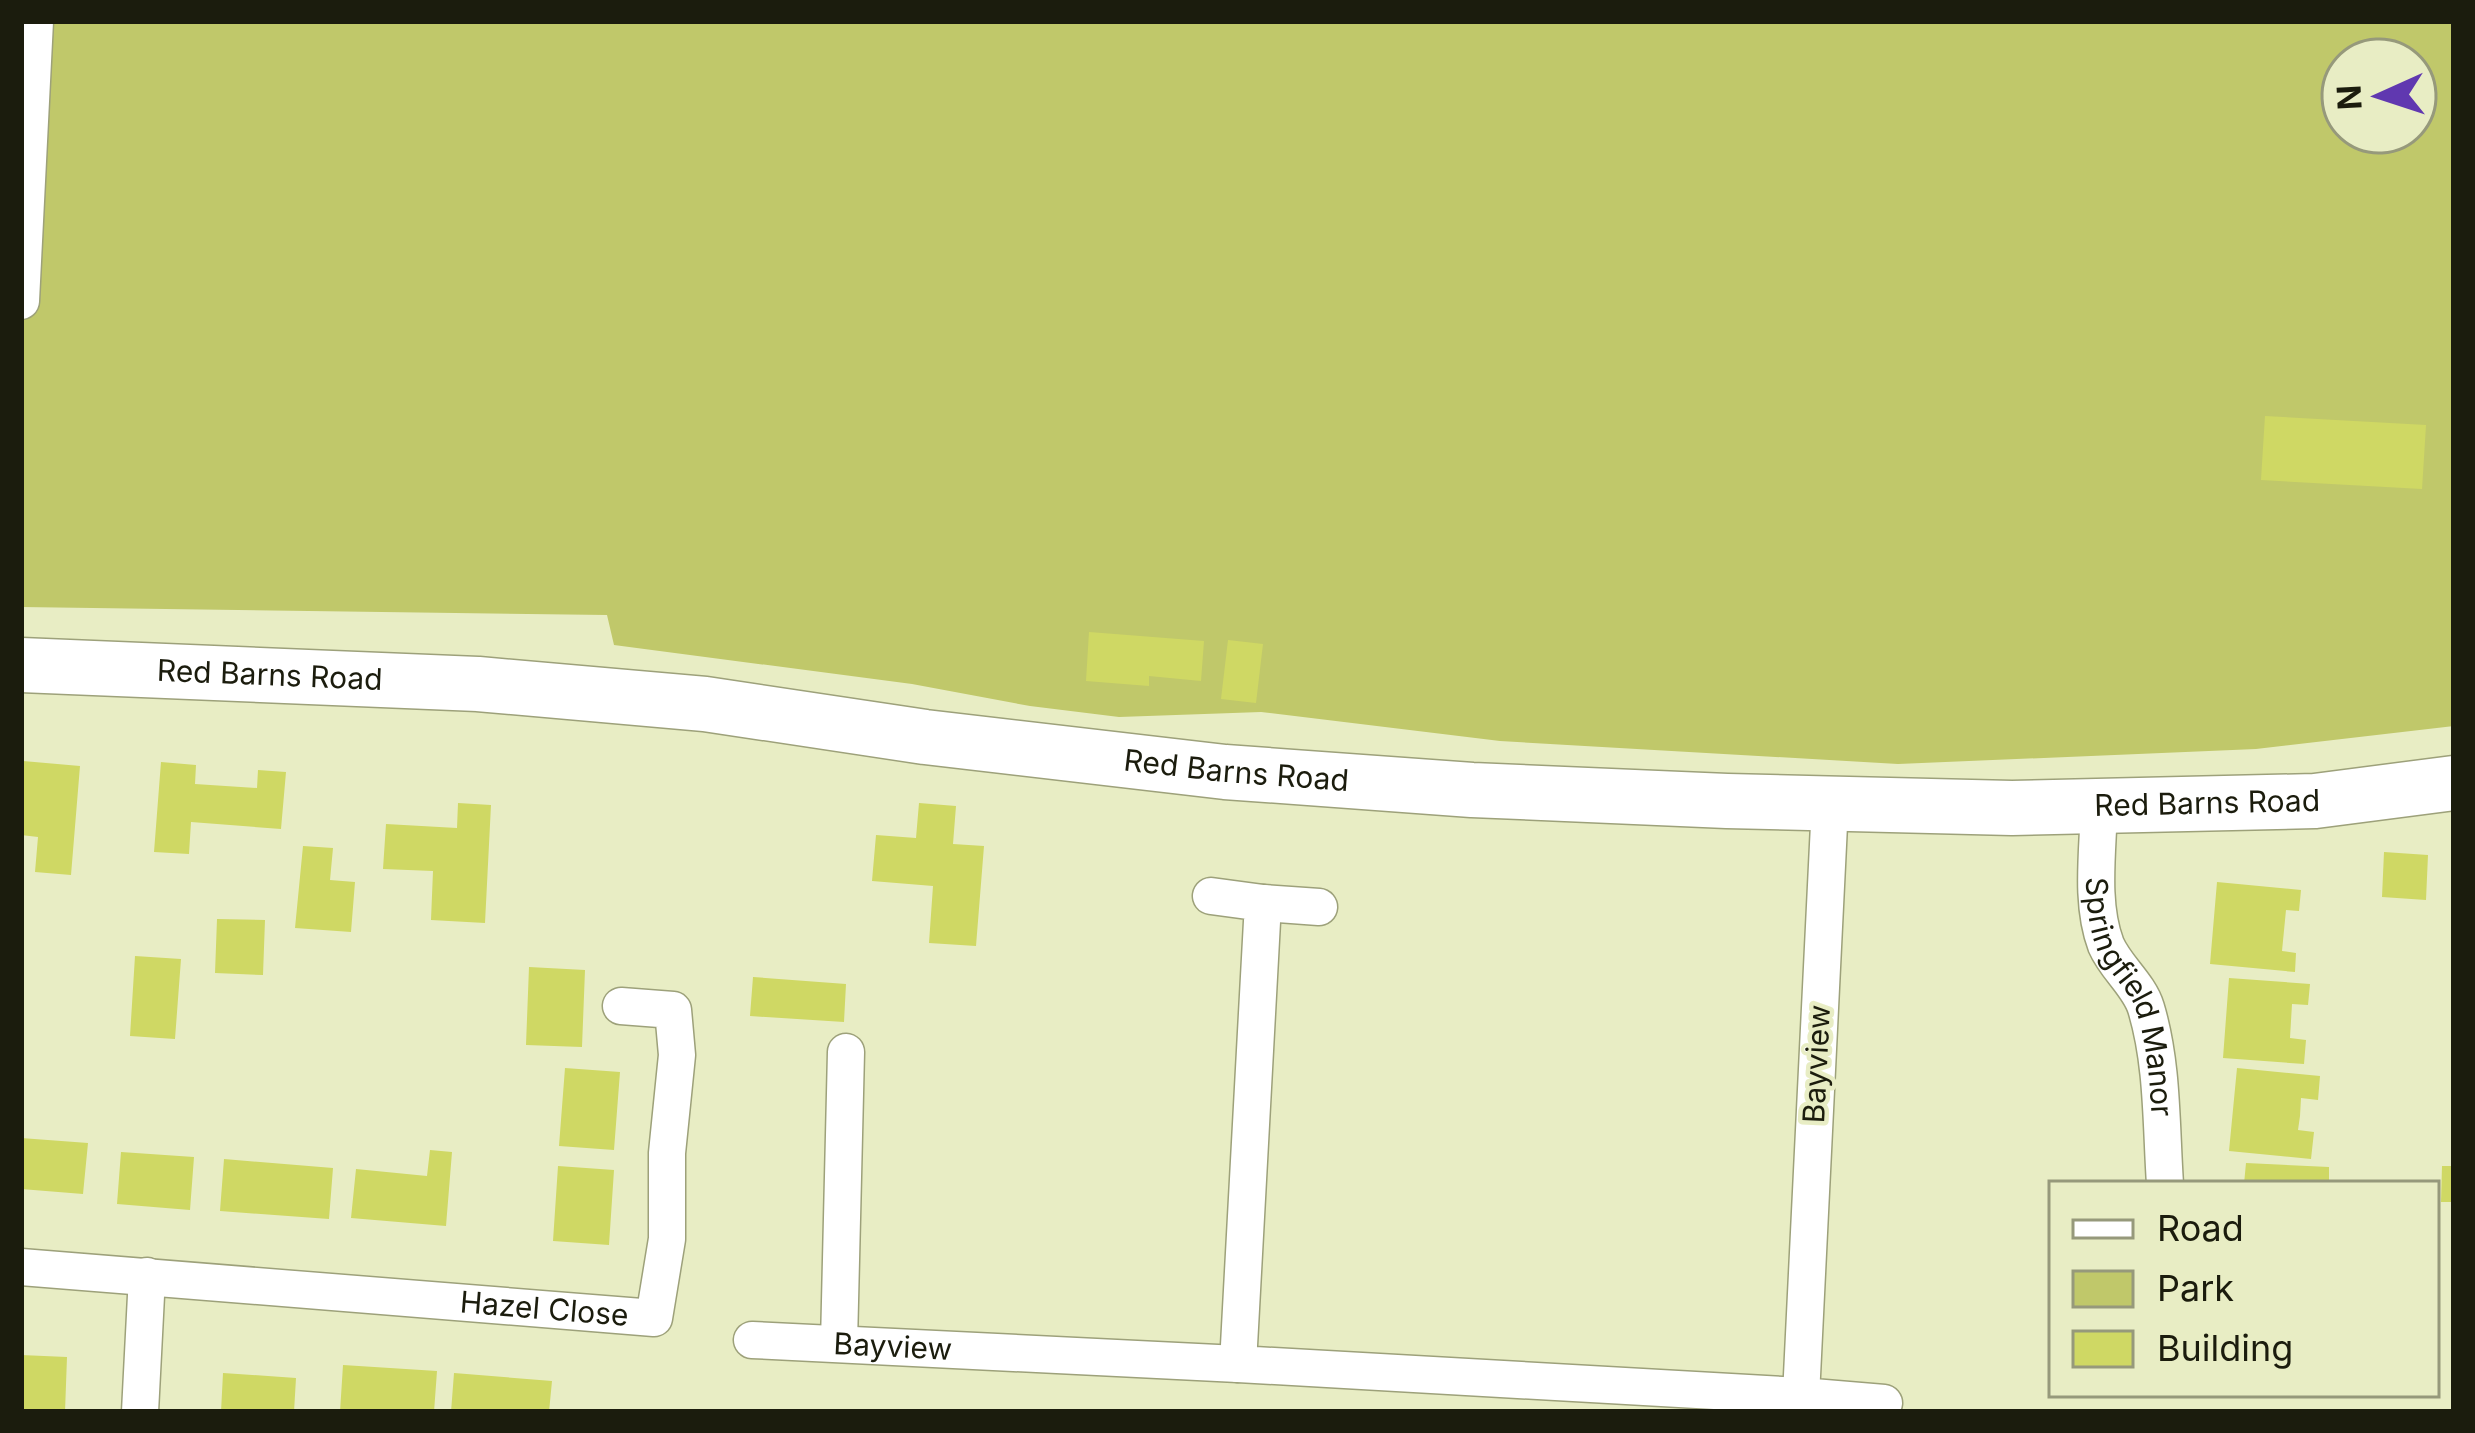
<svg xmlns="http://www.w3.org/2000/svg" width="2475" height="1433" font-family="Inter,sans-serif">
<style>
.green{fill:#c0c86a;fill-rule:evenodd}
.building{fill:#cfd864}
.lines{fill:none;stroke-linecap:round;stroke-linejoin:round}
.street-casing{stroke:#9da17a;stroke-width:39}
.secondary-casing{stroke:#9da17a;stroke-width:57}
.street{stroke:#fff;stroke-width:36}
.secondary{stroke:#fff;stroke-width:54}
.labels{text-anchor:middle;stroke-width:9;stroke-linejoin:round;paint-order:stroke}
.street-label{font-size:30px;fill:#1b1c0d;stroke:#e8edc4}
</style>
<rect width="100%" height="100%" fill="#e8edc4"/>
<path class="green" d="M21,21H2454V726L2256,749L1898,764L1500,741L1261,712L1119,717L1030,706L912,684L614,645L607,615L21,607ZM2343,60H2415V132H2343Z"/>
<path class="building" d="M2265,416L2426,425L2422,489L2261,480Z
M1089,632L1204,641L1201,681L1149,676V686L1086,681Z
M1228,640L1263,644L1256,703L1221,699Z
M23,761L80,766L71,875L35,872L38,837L21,835Z
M161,762L196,765L195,784L257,788L258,770L286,772L281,829L191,822L189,854L154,852Z
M458,803L491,805L485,923L431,920L433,871L383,869L386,824L457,828Z
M919,803L956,806L953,844L984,846L976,946L929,943L933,886L872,881L876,835L916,838Z
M303,846L333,848L330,880L355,882L351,932L295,928Z
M2384,852L2428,855L2426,900L2382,897Z
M2217,882L2301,890L2299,911L2286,910L2282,951L2296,953L2295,972L2210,964Z
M217,919L265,920L263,975L215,973Z
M135,956L181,959L175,1039L130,1036Z
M529,967L585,970L582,1047L526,1045Z
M753,977L846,984L844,1022L750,1016Z
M2229,978L2310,984L2308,1005L2292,1004L2290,1038L2306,1040L2304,1064L2223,1058Z
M565,1068L620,1072L614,1150L559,1146Z
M2237,1068L2320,1076L2318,1100L2301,1098L2300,1116L2298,1130L2314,1132L2311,1159L2229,1151Z
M21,1138L88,1143L83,1194L21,1189Z
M430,1150L452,1152L446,1226L351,1218L356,1169L427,1176Z
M121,1152L194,1157L190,1210L117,1204Z
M224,1159L333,1168L329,1219L220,1211Z
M2246,1163L2329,1167V1184H2244Z
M558,1166L614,1170L609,1245L553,1241Z
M2442,1166H2454V1202H2441Z
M21,1355L67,1357L65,1412H21Z
M343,1365L437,1371L434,1412H340Z
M223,1373L296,1378L294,1412H221Z
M454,1373L552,1381L549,1412H451Z"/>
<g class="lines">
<defs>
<g id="street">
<path d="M21,301L35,21"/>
<path d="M1830,804L1801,1396L1884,1403"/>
<path id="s1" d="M2099,806C2098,851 2090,903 2106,945C2116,968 2139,985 2146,1008C2163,1064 2161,1126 2165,1184"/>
<path d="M1211,896L1263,903L1238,1364L1801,1396"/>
<path d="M1263,903L1319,907"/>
<path id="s2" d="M21,1267L654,1318L667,1239V1153L677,1055L673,1010L621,1006"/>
<path id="s3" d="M752,1340L1238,1364"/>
<path d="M839,1343L846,1052"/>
<path d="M140,1412L147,1276"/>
</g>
<g id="secondary">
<path id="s4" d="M21,665L478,684L705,704L925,737L1225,772L1472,790L1727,801L2012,808L2315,801L2454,783"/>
</g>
</defs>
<use href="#street" class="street-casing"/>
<use href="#secondary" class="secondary-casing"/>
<use href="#street" class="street"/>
<use href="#secondary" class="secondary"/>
</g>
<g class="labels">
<g class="street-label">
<text dy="10" stroke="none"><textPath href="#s4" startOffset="249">Red Barns Road</textPath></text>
<text dy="10" stroke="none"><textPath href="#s4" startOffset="1221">Red Barns Road</textPath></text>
<text dy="10" stroke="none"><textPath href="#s4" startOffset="2193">Red Barns Road</textPath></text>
<text dy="10" stroke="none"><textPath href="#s1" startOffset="198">Springfield Manor</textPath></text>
<text transform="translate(1817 1064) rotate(-87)" y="10">Bayview</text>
<text dy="10" stroke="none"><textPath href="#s2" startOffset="525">Hazel Close</textPath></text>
<text dy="10" stroke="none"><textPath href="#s3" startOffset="141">Bayview</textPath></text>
</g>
</g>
<rect width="2475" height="1433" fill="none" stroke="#1b1c0d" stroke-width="48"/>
<rect x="2049" y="1181" width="390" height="216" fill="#e8edc4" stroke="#96997b" stroke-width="3"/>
<rect x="2073" y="1220" width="60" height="18" fill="#ffffff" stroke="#96997b" stroke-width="3"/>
<text x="2157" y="1241" font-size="36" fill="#1b1c0d">Road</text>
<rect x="2073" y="1271" width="60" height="36" fill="#c0c86a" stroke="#96997b" stroke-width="3"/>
<text x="2157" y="1301" font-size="36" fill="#1b1c0d">Park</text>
<rect x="2073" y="1331" width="60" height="36" fill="#cfd864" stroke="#96997b" stroke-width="3"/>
<text x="2157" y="1361" font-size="36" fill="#1b1c0d">Building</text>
<g transform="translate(2379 96) rotate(267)"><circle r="57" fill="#e8edc4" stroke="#96997b" stroke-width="3"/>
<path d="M0-9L21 45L0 30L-21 45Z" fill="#6038b0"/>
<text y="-18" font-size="33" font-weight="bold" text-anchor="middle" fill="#1b1c0d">N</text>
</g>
</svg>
